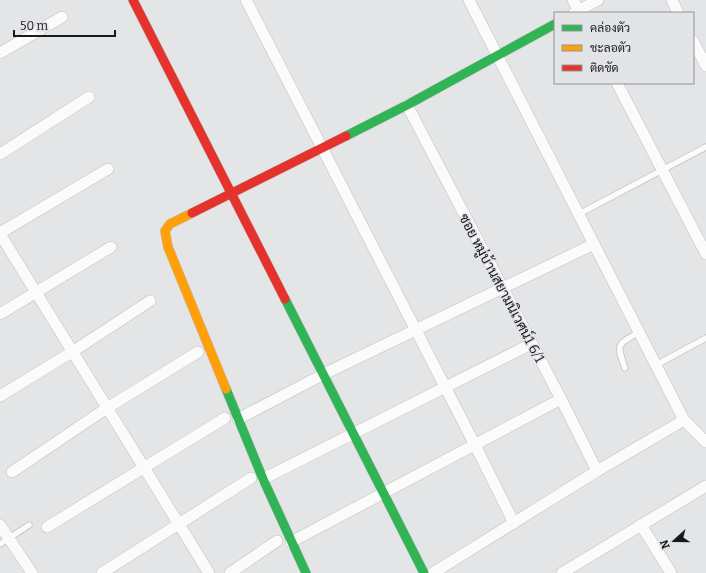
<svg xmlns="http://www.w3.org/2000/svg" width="706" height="573" font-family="Bitter,Sarabun,serif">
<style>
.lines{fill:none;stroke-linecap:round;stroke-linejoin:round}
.lane-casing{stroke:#bec0c1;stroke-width:7}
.street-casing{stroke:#bec0c1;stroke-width:12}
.fast-casing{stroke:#bec0c1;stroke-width:10}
.slow-casing{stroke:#bec0c1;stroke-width:10}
.jam-casing{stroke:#bec0c1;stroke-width:10}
.lane{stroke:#fbfbfb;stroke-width:5.5}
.street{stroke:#fbfbfb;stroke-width:11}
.fast{stroke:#30b455;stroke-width:9}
.slow{stroke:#ff9f0a;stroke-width:9}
.jam{stroke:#e5322d;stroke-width:9}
.labels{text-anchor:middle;stroke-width:3;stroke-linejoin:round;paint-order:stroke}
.street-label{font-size:14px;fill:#18191b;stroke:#e2e4e8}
</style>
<rect width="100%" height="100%" fill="#e3e5e7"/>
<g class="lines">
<defs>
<path id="lane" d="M579,214L706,147
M656,365L706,338
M625,368C616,343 617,345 639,332
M0,544L29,525"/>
<path id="street" d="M246,0L475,445L514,523
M469,0L684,420L706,442
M573,0L580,13
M672,0L678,13
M574,13L598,0
M693,41L706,66
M0,53L62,17
M617,83L706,254
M407,105L561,399L597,471
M0,154L89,97
M0,233L108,169
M0,234L209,573
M0,314L111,247
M0,396L72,352L150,301
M238,419L324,374L594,244
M12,472L107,408L198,352
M263,479L531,344
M0,525L32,573
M641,525L671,573
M47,527L225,418
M291,542L561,399
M102,573L251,478
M230,573L277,541
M433,573L597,471L684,420
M562,573L706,486"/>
<path id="fast" d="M346,136L407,105L555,24
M285,299L424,573
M226,389L263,479L306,573"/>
<path id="slow" d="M192,213L170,224L165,231L168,247L226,389"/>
<path id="jam" d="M133,0L285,299
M192,213L346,136"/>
</defs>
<use href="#lane" class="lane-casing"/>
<use href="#street" class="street-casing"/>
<use href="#fast" class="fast-casing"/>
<use href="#slow" class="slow-casing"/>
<use href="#jam" class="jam-casing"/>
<use href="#lane" class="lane"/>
<use href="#street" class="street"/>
<use href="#fast" class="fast"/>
<use href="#slow" class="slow"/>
<use href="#jam" class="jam"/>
</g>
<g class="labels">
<g class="street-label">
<text transform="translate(502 288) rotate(62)" y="5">ซอย หมู่บ้านสยามนิเวศน์1 6/1</text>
</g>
</g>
<rect x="554" y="12" width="140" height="72" fill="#e2e4e8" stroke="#919396"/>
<rect x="562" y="25" width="20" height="6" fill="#30b455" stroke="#919396"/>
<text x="590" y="32" font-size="12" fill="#18191b">คล่องตัว</text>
<rect x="562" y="45" width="20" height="6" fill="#ff9f0a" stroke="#919396"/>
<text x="590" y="52" font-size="12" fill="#18191b">ชะลอตัว</text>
<rect x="562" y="65" width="20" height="6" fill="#e5322d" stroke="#919396"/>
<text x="590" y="72" font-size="12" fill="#18191b">ติดขัด</text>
<g transform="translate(674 541) rotate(249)" stroke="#e2e4e8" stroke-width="3" paint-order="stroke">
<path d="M0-3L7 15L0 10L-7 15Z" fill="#18191b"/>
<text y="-6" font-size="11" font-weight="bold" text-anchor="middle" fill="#18191b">N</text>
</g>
<path d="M14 30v6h101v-6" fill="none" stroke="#18191b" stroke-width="2"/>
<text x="20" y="30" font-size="12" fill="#18191b" stroke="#e2e4e8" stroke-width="3" paint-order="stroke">50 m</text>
</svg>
